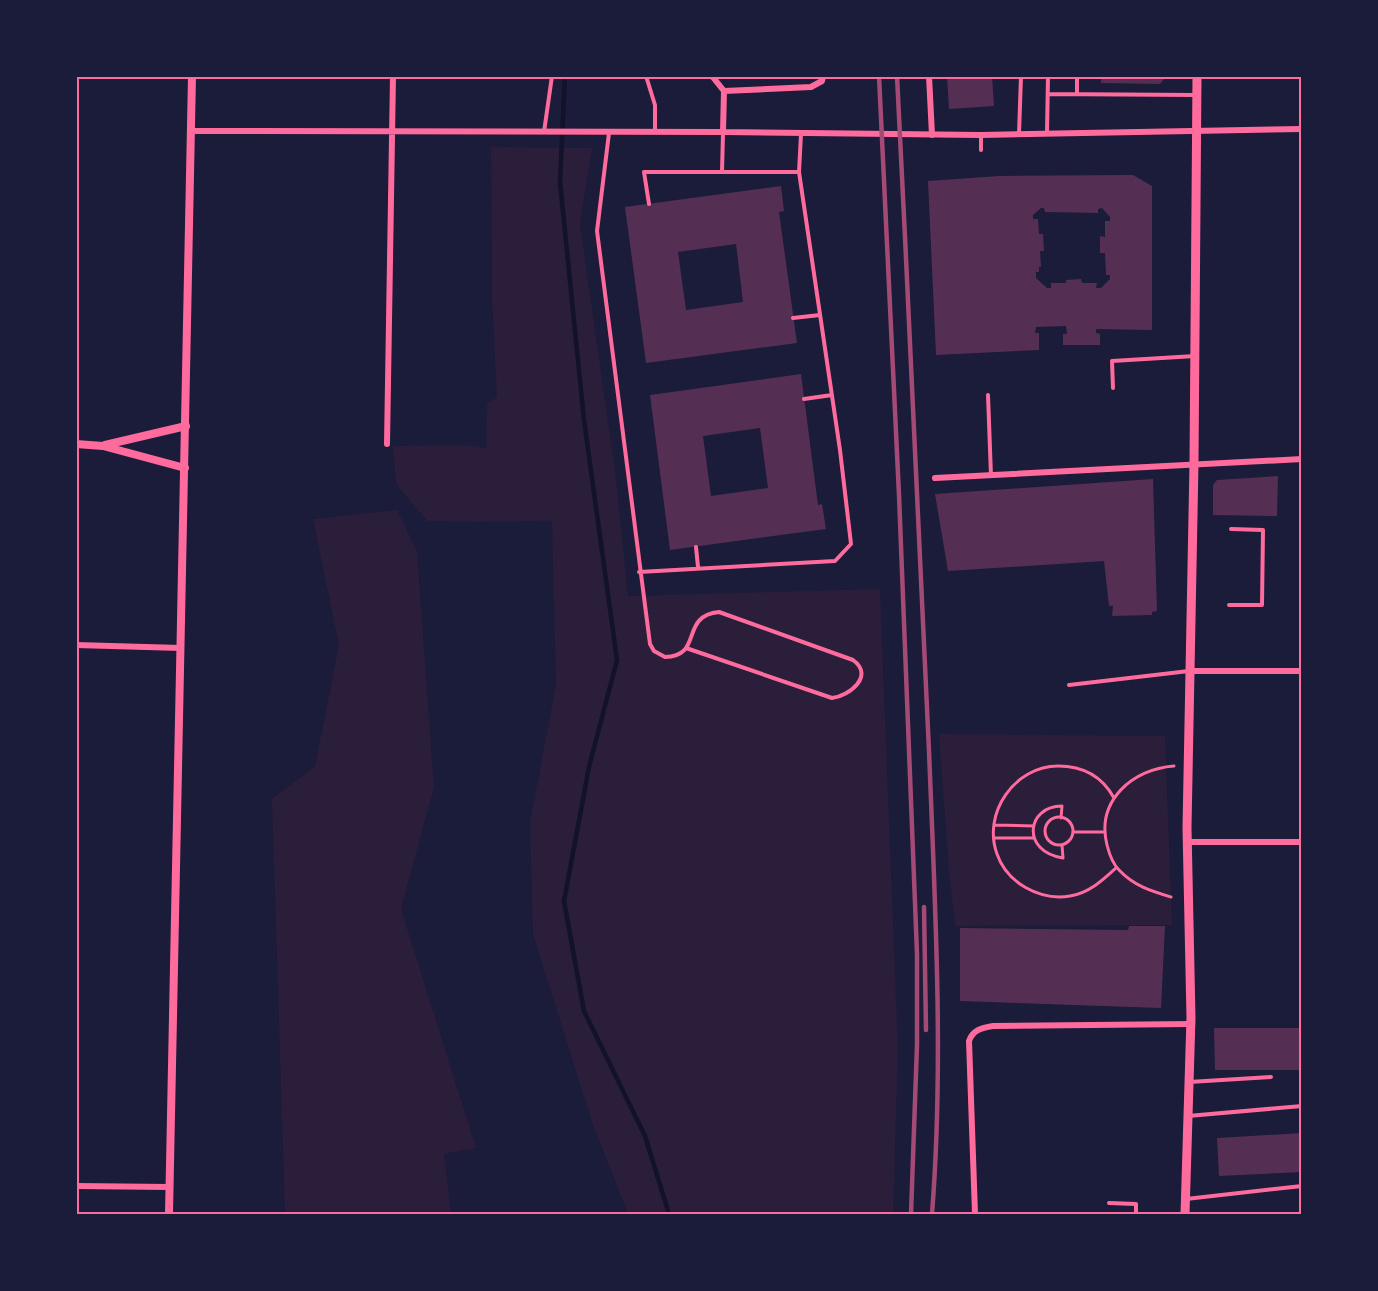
<svg xmlns="http://www.w3.org/2000/svg" width="1378" height="1291" font-family="'Titillium Web',sans-serif">
<style>
.green{fill:#2a1e3b}
.lines{fill:none;stroke-linecap:round;stroke-linejoin:round}
.stream{stroke:#12122b;stroke-width:4.5}
.building{fill:#542f53;fill-rule:evenodd}
.path{stroke:#ff6b9d;stroke-width:3}
.service{stroke:#ff6b9d;stroke-width:4}
.minor{stroke:#ff6b9d;stroke-width:6}
.tertiary{stroke:#ff6b9d;stroke-width:8}
.secondary{stroke:#ff6b9d;stroke-width:9}
.rail{stroke:#a44b75;stroke-width:4.5}
.neatline{fill:none;stroke:#ff6b9d;stroke-width:2}
</style>
<rect width="100%" height="100%" fill="#1b1b3a"/>
<path class="green" d="M491,147L592,148L580,224L616,478L628,596L880,589L898,1050L893,1214H628L592,1122L533,934L530,823L556,684L552,521L479,522L427,521L396,484L393,446L464,445L486,448L487,404L497,397L492,300Z
M397,510L417,551L434,787L401,909L476,1148L444,1154L451,1214H285L272,799L315,766L339,645L313,519Z
M939,734L1165,736L1172,925L955,926L949,871Z"/>
<g class="lines">
<path class="stream" d="M565,76L560,182L584,420L617,660L589,767L564,901L584,1011L645,1136L669,1214"/>
</g>
<path class="building" d="M947,76H992L994,106L949,109Z
M1101,76H1164V79L1160,84L1101,83Z
M1133,175L1152,186V330L1096,329V333L1100,334V345H1063V334H1067L1066,326L1036,327L1035,333H1039V350L936,355L928,181L999,176ZM1041,208H1044L1045,212L1098,213V209L1102,208L1110,217V221H1105V237L1100,236V253H1105L1106,275H1110V279L1101,288H1096L1097,283H1082L1081,279L1066,280V283H1051V288H1047L1036,278V272H1039V267H1041L1040,251H1044L1043,234H1039L1038,219H1033V215Z
M781,186L784,211L779,212L797,343L646,363L625,207ZM736,244L743,302L686,310L678,252Z
M801,374L818,505L822,504L826,529L670,550L650,395ZM760,428L768,488L711,496L703,436Z
M1278,476L1277,516L1213,515V485L1217,480Z
M1153,479L1157,611L1152,612V615L1112,616L1113,606H1109L1104,561L948,571L935,494Z
M1129,926H1165L1161,1008L960,1001V928L1128,930Z
M1214,1028H1302V1070H1215Z
M1302,1133V1172L1219,1176L1217,1138Z"/>
<g class="lines">
<path class="path" d="M1114,798C1102,776 1083,766 1058,766C1015,766 982,813 997,854C1007,883 1040,901 1070,896C1089,893 1103,880 1116,868
M1045 831a14 14 0 1 1 28 0a14 14 0 1 1-28 0Z
M1061,818L1062,806C1026,806 1021,852 1063,858L1062,845
M994,825L1034,826
M1073,832H1103
M994,838H1034
M1171,897C1151,891 1134,886 1119,870C1113,864 1109,853 1107,845C1096,801 1132,769 1174,766"/>
<path class="service" d="M646,76L655,105V132
M1048,94L1196,95
M1077,94V76
M544,132L552,76
M609,133L597,231L650,644L654,651L665,657C704,656 679,616 719,612L853,660C875,676 849,696 832,698L686,648
M1047,133L1048,76
M1019,134L1021,76
M981,150V136
M722,172L723,133
M649,204L644,172H799
M793,318L820,315
M1113,388L1112,361L1195,356
M988,395L991,476
M804,399L832,395
M696,547L698,567
M639,572L835,561L851,544L840,450L799,172L801,134
M1229,605H1262L1263,530L1231,529
M1069,685L1189,671
M1189,1082L1271,1077
M1188,1116L1302,1106
M1186,1199L1302,1186
M1109,1203L1136,1204V1214"/>
<path class="minor" d="M712,76L724,91L723,132
M929,76L932,135
M724,91L811,87L822,81L823,76
M191,131L723,132L981,135L1302,129
M387,444L393,76
M935,478L1302,459
M76,645L181,648
M1189,671H1302
M1187,842H1302
M76,1186L169,1187
M975,1214L969,1041C973,1030 981,1028 993,1026L1191,1024"/>
<path class="tertiary" d="M76,444L103,446L185,468
M105,445L186,426
M169,1214L192,76"/>
<path class="secondary" d="M1185,1214L1191,1018L1187,828L1194,463L1197,76"/>
<path class="rail" d="M879,76L899,495L917,954V1045L911,1214
M897,76C908,301 920,526 929,751C935,904 944,1062 932,1214
M924,907L926,1030"/>
</g>
<rect width="1378" height="1291" fill="none" stroke="#1b1b3a" stroke-width="156"/>
<rect x="78" y="78" width="1222" height="1135" class="neatline"/>
</svg>
